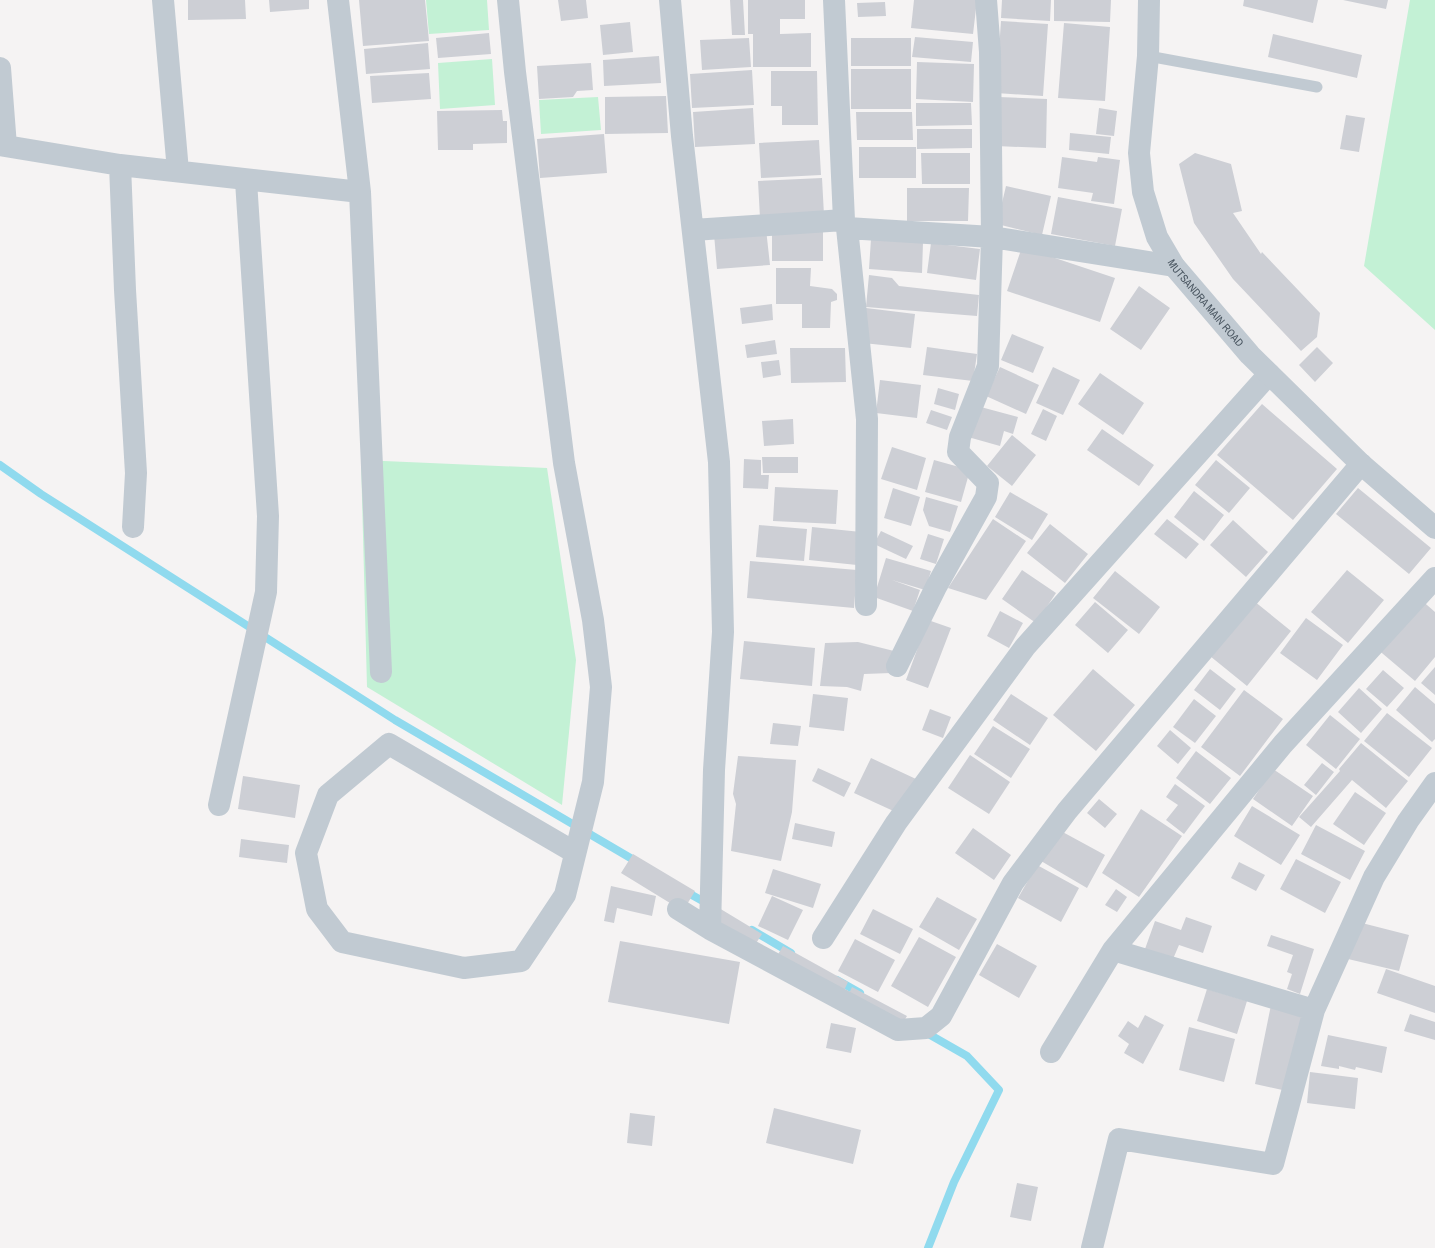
<svg xmlns="http://www.w3.org/2000/svg" width="1435" height="1248" font-family="'Archivo Narrow',sans-serif">
<style>
.green{fill:#c3f1d5}
.lines{fill:none;stroke-linecap:round;stroke-linejoin:round}
.stream{stroke:#90daee;stroke-width:8}
.building{fill:#cdcfd5}
.service{stroke:#c1cad2;stroke-width:11}
.minor{stroke:#c1cad2;stroke-width:22}
.tertiary{stroke:#c1cad2;stroke-width:22}
.labels{text-anchor:middle;stroke-width:3;stroke-linejoin:round;paint-order:stroke}
.street-label{font-size:11px;fill:#4a5661;stroke:#fff}
</style>
<rect width="100%" height="100%" fill="#f5f3f3"/>
<path class="green" d="M426,0H487L489,30L429,34Z
M1410,0H1435V330L1364,266Z
M492,59L495,105L440,109L438,63Z
M598,97L601,130L541,134L539,100Z
M361,460L547,468L576,660L562,805L367,687Z"/>
<g class="lines">
<path class="stream" d="M0,465L41,494L395,720L639,863
M683,890L708,904
M752,930L791,953
M837,980L860,993
M925,1032L967,1056L999,1090L954,1182L928,1248"/>
</g>
<path class="building" d="M188,0H245L246,19L188,20Z
M269,0H309V9L270,12Z
M359,0H425L429,41L363,46Z
M558,0H586L588,18L561,21Z
M730,0H743L745,35H732Z
M748,0H805V19H780V34L811,33V67H753V34H748Z
M914,0H977L973,34L911,28Z
M1002,0H1051L1050,21L1001,18Z
M1054,0H1111L1110,22L1054,21Z
M1244,0H1318L1313,23L1243,6Z
M1343,0H1388L1386,9Z
M885,2L886,16L858,17L857,3Z
M1001,21L1048,24L1043,96L996,93Z
M630,22L633,52L603,55L600,25Z
M1064,23L1110,27L1105,101L1058,98Z
M489,33L491,54L438,58L436,38Z
M1273,34L1362,55L1357,78L1268,57Z
M915,37L973,42L971,62L912,57Z
M749,38L751,67L702,70L700,40Z
M851,38H911V66H851Z
M428,43L430,69L366,74L364,49Z
M659,56L661,83L604,86L603,60Z
M917,62L974,64L973,102L916,99Z
M591,63L593,90L577,91L573,97L539,99L537,66Z
M851,69H911V109H851Z
M752,70L754,105L692,108L690,74Z
M771,71H817L818,125H782V106H771Z
M429,73L431,99L372,103L370,76Z
M666,96L668,133L605,134V97Z
M998,97L1047,99L1046,148L996,146Z
M916,103H971L972,125L916,126Z
M753,108L755,144L695,147L693,112Z
M1099,108L1117,111L1114,136L1096,134Z
M502,110L503,121H507V143L473,144V150H438L437,111Z
M856,112H912L913,140H857Z
M1346,115L1365,118L1359,152L1340,149Z
M917,129H972V148L917,149Z
M1070,133L1111,137L1109,154L1069,150Z
M604,134L607,173L540,178L537,139Z
M819,140L821,175L761,178L759,143Z
M859,147H916V178H859Z
M921,153H970V184H922Z
M1195,153L1231,164L1242,211L1233,213L1261,254L1262,252L1320,313L1317,337L1301,351L1233,279L1194,223L1179,164Z
M1062,157L1097,162L1098,157L1120,160L1114,204L1091,201L1093,193L1058,188Z
M822,178L824,215L760,218L758,181Z
M1006,186L1051,196L1042,235L997,224Z
M907,188H969L968,221H907Z
M1058,197L1122,209L1115,246L1051,234Z
M766,229L770,265L717,269L714,234Z
M823,229V261H772V230Z
M871,239L923,242L922,273L869,269Z
M931,243L980,249L976,280L927,273Z
M1022,247L1115,278L1100,322L1007,291Z
M776,268H811L810,286L832,289L837,294V300L831,302L830,328H802V304H776Z
M869,275L892,278L899,286L979,295L977,316L866,307Z
M1139,286L1170,308L1141,350L1110,329Z
M772,304L773,320L742,324L740,308Z
M866,308L915,314L911,348L863,343Z
M1012,334L1044,347L1033,373L1001,360Z
M775,340L777,354L747,358L745,345Z
M927,347L977,354L973,381L923,375Z
M1317,347L1333,363L1315,382L1299,365Z
M790,348H845L846,382L791,383Z
M779,360L781,375L763,378L761,362Z
M1000,367L1039,385L1026,414L986,396Z
M1053,367L1080,380L1063,415L1036,403Z
M1100,373L1144,403L1123,435L1078,404Z
M880,380L921,385L917,418L876,413Z
M938,388L959,394L955,410L934,404Z
M1262,404L1337,469L1293,520L1217,455Z
M977,406L1018,417L1013,434L1004,431L1000,446L968,437Z
M1043,409L1057,416L1046,441L1031,434Z
M931,410L952,417L947,430L926,423Z
M793,419L794,444L764,446L762,421Z
M1102,429L1154,465L1139,486L1087,450Z
M1012,435L1036,455L1012,486L987,466Z
M892,447L926,458L917,490L881,479Z
M762,457H798V473H763Z
M744,459L761,460V475H769L768,489L743,488Z
M934,460L970,470L961,502L925,492Z
M1216,460L1250,488L1229,513L1195,485Z
M775,487L838,490L836,524L773,521Z
M893,488L920,497L911,526L884,518Z
M1358,488L1431,548L1409,574L1336,514Z
M1194,491L1224,515L1204,541L1174,517Z
M1010,492L1048,514L1032,540L995,517Z
M926,497L958,506L950,532L929,526L923,510Z
M993,519L1026,541L986,600L948,588Z
M1167,519L1199,544L1186,559L1154,534Z
M1233,520L1268,552L1246,577L1210,545Z
M1050,524L1088,554L1065,583L1027,553Z
M759,525L807,529L804,561L756,557Z
M812,527L861,532L857,565L809,560Z
M881,531L913,546L906,559L874,544Z
M928,534L944,539L936,564L920,559Z
M886,558L931,571L925,590L892,580L920,590L913,611L874,597Z
M750,561L857,570L854,608L747,598Z
M1022,570L1056,593L1036,623L1002,599Z
M1347,570L1384,600L1348,643L1311,612Z
M1115,571L1160,607L1139,634L1093,598Z
M1419,598L1435,612V657L1415,681L1376,648Z
M1254,601L1291,631L1247,686L1210,656Z
M1095,602L1128,630L1108,653L1075,625Z
M1000,611L1023,623L1009,648L987,636Z
M1306,618L1343,645L1317,680L1280,653Z
M928,620L951,628L928,688L906,680Z
M744,641L815,648L812,686L740,679Z
M858,642L894,651L891,673L864,674L861,691L847,687L820,686L825,643Z
M1435,667V695L1421,683Z
M1093,669L1135,705L1096,751L1053,715Z
M1210,669L1236,689L1220,710L1194,690Z
M1383,670L1404,688L1387,707L1366,689Z
M1415,687L1435,704V739L1432,742L1396,710Z
M1359,688L1382,709L1361,733L1338,712Z
M1244,690L1283,719L1240,776L1201,747Z
M813,694L848,698L844,731L809,727Z
M1011,694L1048,718L1030,745L993,720Z
M1194,699L1216,716L1195,743L1173,727Z
M930,709L951,717L943,738L922,730Z
M1387,713L1432,748L1409,777L1364,741Z
M1330,715L1360,739L1336,769L1306,745Z
M773,723L801,726L798,746L770,744Z
M993,726L1030,749L1011,778L974,754Z
M1170,730L1191,748L1178,764L1157,746Z
M1361,743L1408,781L1386,808L1352,780L1311,827L1299,817L1340,771L1339,769Z
M1196,751L1231,778L1210,804L1176,778Z
M970,755L1010,782L989,814L948,788Z
M738,756L796,760L792,812L781,861L731,851L736,804L733,794Z
M871,758L916,779L900,814L854,793Z
M1322,763L1334,772L1316,795L1304,785Z
M818,768L851,783L844,797L812,781Z
M1273,769L1313,796L1292,826L1253,799Z
M243,776L300,785L295,818L238,809Z
M1175,784L1205,806L1184,834L1166,820L1178,805L1166,797Z
M1355,792L1386,813L1364,845L1333,824Z
M1099,799L1117,814L1105,828L1087,813Z
M1252,806L1300,835L1281,865L1234,836Z
M1141,809L1182,836L1139,897L1102,873Z
M795,823L835,832L832,847L792,839Z
M1316,825L1365,851L1350,880L1301,854Z
M973,828L1011,855L994,880L955,853Z
M1059,830L1105,855L1087,888L1041,861Z
M241,839L289,845L287,863L239,857Z
M633,854L695,891L683,911L621,873Z
M1296,859L1341,882L1325,913L1280,889Z
M1239,862L1265,875L1256,891L1231,878Z
M1037,865L1079,888L1061,922L1018,898Z
M773,869L821,884L813,908L765,893Z
M611,886L656,896L652,916L617,908L614,923L604,921Z
M1116,889L1127,897L1117,912L1105,905Z
M772,896L803,910L788,940L758,926Z
M937,897L977,919L959,950L919,927Z
M719,908L762,934L753,948L710,923Z
M873,909L913,929L900,954L860,934Z
M1186,917L1212,926L1203,953L1179,945L1173,959L1145,949L1155,921L1181,930Z
M1358,922L1409,935L1399,971L1348,959Z
M1271,935L1314,949L1300,994L1287,989L1292,974L1287,972L1293,955L1267,946Z
M919,937L956,957L928,1007L891,986Z
M855,939L895,960L878,992L838,971Z
M620,941L740,962L729,1024L608,1002Z
M997,944L1037,966L1019,998L979,975Z
M783,946L848,982L841,997L774,961Z
M1386,969L1435,986V1013L1377,993Z
M852,987L907,1016L899,1029L846,1000Z
M1207,989L1247,1001L1237,1034L1197,1021Z
M1271,1005L1304,1011L1287,1091L1255,1084Z
M1410,1014L1435,1022V1040L1404,1031Z
M1145,1015L1164,1025L1143,1064L1124,1053L1129,1044L1118,1036L1128,1021L1138,1028Z
M831,1023L856,1028L851,1053L826,1048Z
M1189,1027L1235,1039L1224,1082L1179,1070Z
M1328,1035L1387,1047L1382,1073L1356,1067L1355,1070L1339,1066V1069L1321,1066Z
M1310,1072L1358,1078L1355,1109L1307,1103Z
M774,1108L861,1130L853,1164L766,1143Z
M630,1113L655,1116L652,1146L627,1143Z
M1017,1183L1038,1187L1031,1221L1010,1217Z"/>
<g class="lines">
<path class="service" d="M1148,56L1317,87"/>
<path class="minor" d="M163,0L178,171
M338,0L360,192L381,672
M508,0L515,72L564,463L593,620L601,687L593,782L565,895L521,961L464,968L342,942L317,909L306,853L328,795L389,744L574,852
M670,0L682,136L719,462L723,632L714,770L710,929
M834,0L844,220L847,228L867,419L866,605
M0,68L6,146
M0,145L120,165L360,192
M120,165L125,290L136,473L133,527
M847,228L992,237L1174,266
M693,230L844,220
M897,666L936,587L986,497L988,483L958,452L960,437L988,366L992,237L990,52L986,0
M219,805L266,592L268,516L246,181
M678,909L710,929L898,1030L926,1028L941,1016L1013,883L1067,811L1361,464
M823,938L896,823L1025,647L1269,374
M1113,950L1314,1010
M1051,1052L1113,950L1283,744L1435,578
M1092,1248L1119,1139L1273,1164L1314,1010L1374,877L1408,821L1435,783"/>
<path class="tertiary" id="s1" d="M1149,0L1148,56L1139,153L1143,192L1157,237L1174,266L1250,355L1361,464L1435,528"/>
</g>
<g class="labels">
<g class="street-label">
<text dy="4" stroke="none"><textPath href="#s1" startOffset="322">MUTSANDRA MAIN ROAD</textPath></text>
</g>
</g>
</svg>
